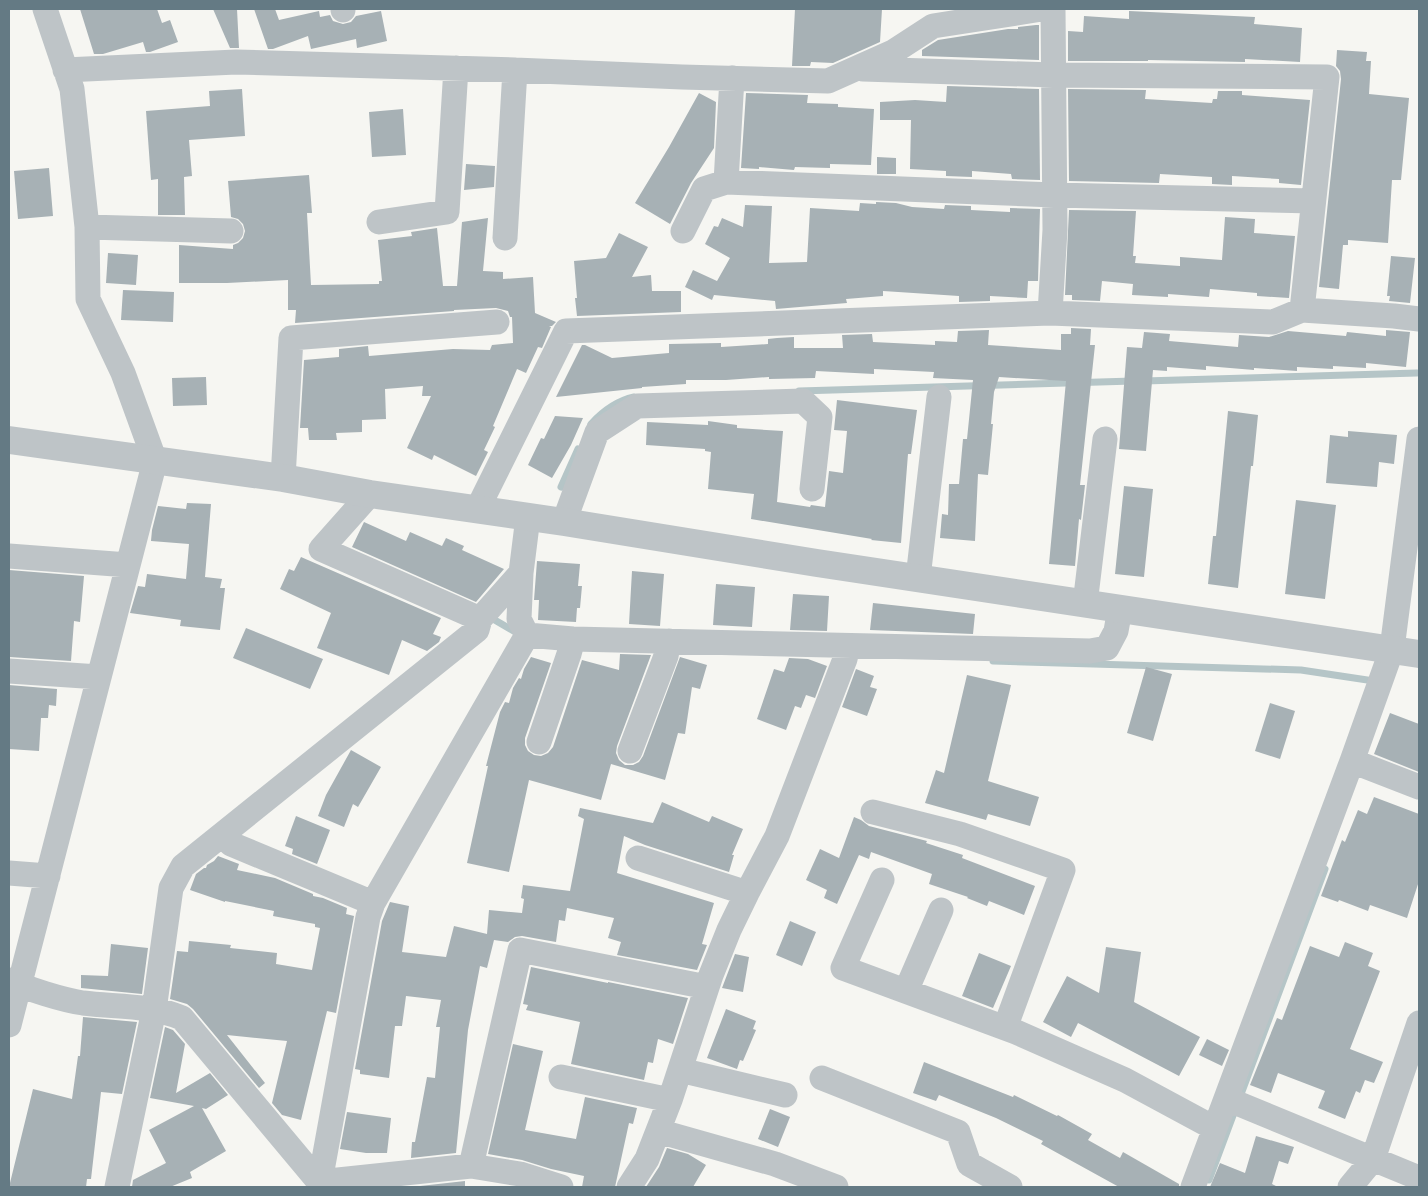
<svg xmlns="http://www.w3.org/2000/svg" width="1428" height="1196" font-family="'DejaVu Sans',sans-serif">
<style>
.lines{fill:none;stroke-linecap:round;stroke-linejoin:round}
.stream{stroke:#b5c5c7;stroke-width:7}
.building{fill:#a7b1b5}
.minor{stroke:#bec4c7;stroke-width:25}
.tertiary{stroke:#bec4c7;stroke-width:28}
</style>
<rect width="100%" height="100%" fill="#f6f6f2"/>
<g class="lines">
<path class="stream" d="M1144,381L1417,373
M799,391L1133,381
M591,424C603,411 616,401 634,397
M561,487L578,449
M493,619L517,633
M993,661L1301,670L1374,681
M1209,1180L1325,869"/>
</g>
<path class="building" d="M80,9H157L162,23L170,20L178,42L150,52H146L143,42L103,54H94Z
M213,9H237L239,48H230Z
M254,9H275L279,20L319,11L320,17L330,15L333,21L343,24L351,22L356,16L381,11L387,41L357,48L356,39L311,49L308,36L273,49H268Z
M795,9H882L880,42L833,63L811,62L810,66H792Z
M1129,11L1255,17L1254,24L1302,28L1300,62L1245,59V62L1148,60V61H1068V31L1083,32L1084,16L1129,19Z
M1036,25H1039V60L922,56V50L938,40L1008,29H1018V27Z
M1337,50L1367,52L1366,61H1371L1369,94L1409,98L1401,180H1392L1388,243L1348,240V245H1343L1339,289L1319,287L1341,79L1340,71L1336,66Z
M947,86L1039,89L1040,180L1012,179L1011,174L972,171V177L946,176V171L910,169L911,120H880V102L915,100L946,102Z
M242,89L245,136L189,140L192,176L184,177L185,215H158V179L151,180L146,111L210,106L209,91Z
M1068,89L1146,90L1145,99L1212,103L1213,99H1217L1218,91H1242V95L1310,100L1301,185L1279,183V179L1232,176V185L1212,184V177L1160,174L1159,183L1069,181Z
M699,93L716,102L714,148L691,183L670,224L635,203L669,147Z
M746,93L808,95L807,103L838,104V107L874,109L871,165L830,164V168L795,167L794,170L759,167V169L741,168Z
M403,109L406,155L372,157L369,112Z
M877,157L896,158V174H877Z
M466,164L495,166L494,187L464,190Z
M49,168L53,216L18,219L14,171Z
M309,175L312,213H307L311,285L379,284V281H382L378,240L412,236L411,232L437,228L443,286H457L462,222L488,218L483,271L503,272V279L533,277L535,313L556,322L552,326H549L551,327L542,348L538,347L526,373L517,369L493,426L495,427L484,450L488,452L476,476L434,455L432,460L407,448L431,396H422L423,386L385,389L386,419L362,420V432L336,433L337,440H309L308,428H300L304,360L339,357V349L368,346L369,356L453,349L490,350L492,345L513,343L512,317H510L508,311L496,308L454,310V311L295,323L296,310H288V280L227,283H179V245L233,249V245L238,243L243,238L245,231L243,224L238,219L231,217L228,181Z
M876,202L896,203L912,207L944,209L945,205L971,206V210L1010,212V208L1040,209L1038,281H1028L1027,298L990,296V301L959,302V296L883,291V296L846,299L847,303L776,309L775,301L714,295L712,300L685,287L693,270L717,281L730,258L705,244L714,226L718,227L722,218L743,227L745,205L772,206L769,263L807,262L810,208L859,211L860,203L876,204Z
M1069,210L1136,211L1133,256H1136L1135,263L1180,266V257L1222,260L1225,217L1255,219L1254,233L1295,236L1289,298L1257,296V293L1210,289L1209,297L1168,294V297L1132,295L1133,284L1102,281L1100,301L1072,300V295H1065Z
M619,233L648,247L632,277L651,275L652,291H681V312L577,316L575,298H577L574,261L606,258Z
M108,253L138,255L136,285L106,283Z
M1391,256L1415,258L1410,303L1389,301L1390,296H1387Z
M123,290L174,292L173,322L121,320Z
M1071,328L1091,329L1090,345H1095L1080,485H1085L1081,520L1079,519L1075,566L1049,564L1066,381L999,377L994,392L991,424H993L988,475L978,474L975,541L940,538L942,514L948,515L949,484H959L963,439H967L973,380L933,378L934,372L874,369V374L816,371L815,378L769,379V377L726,380H686V384L642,387V388L556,397L582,345H585L612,358L669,353V344L721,343V347L768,344V339L777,338L794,337V348H843L842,335L872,334L873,342L935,345V341L957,342L958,331L989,330L988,345L1061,350V334H1071Z
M1386,330L1410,332L1406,367L1366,363V368L1333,366V369L1297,367V371L1254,368V370L1206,366V370L1167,367V371L1153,370L1146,451L1119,449L1127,347L1142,348L1144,332L1170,334L1169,341L1238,347L1239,335L1269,337L1288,331L1346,336L1347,332L1386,336Z
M206,377L207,405L173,406L172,378Z
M837,400L917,410L911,454H908L901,543L871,540L872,539L751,519L754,494L708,489L711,452L705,451V449L646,445L647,422L708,425V421L737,425V428L783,431L777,502L810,507L811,505L825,507L829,471L843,473L847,431L834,430Z
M1228,411L1258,415L1253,466H1251L1238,588L1208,584L1213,536H1216Z
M555,416L583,418L571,445L552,478L528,465L541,438L544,439Z
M1348,431L1397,435L1394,464L1379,462L1377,487L1326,483L1330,435L1348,437Z
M1124,486L1153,489L1144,577L1115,574Z
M1296,500L1336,505L1325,599L1285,594Z
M187,503L211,504L205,577L222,579L220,588H225L220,630L180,626L181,620L130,613L138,586L145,587L147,574L186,579L189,544L151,541L152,530L158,506L186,509Z
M364,522L406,541L410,532L442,546L446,538L464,546L462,550L504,569L476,602L352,547Z
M301,557L441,618L433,634L441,637L439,642L427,651L402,640L389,675L317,648L331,613L280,589L289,569L294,571Z
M537,561L580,564L578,586H582L580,608H577L576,622L538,620L539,600H534Z
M9,570L84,576L80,622L74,621L71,661L9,657Z
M632,571L664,574L660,626L629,624Z
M716,584L755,587L752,627L713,625Z
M793,594L829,596L827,631L790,630Z
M873,603L975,614L973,634L870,630Z
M246,628L323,659L310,689L233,658Z
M620,654L651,655L617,746L616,753L619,760L625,765H633L639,762L643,756L680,657L707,665L700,689L692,687L685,734L678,733L665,780L611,764L601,800L529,780L509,872L467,863L488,766H486L500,712L505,702L509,703L513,688L519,678L521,679L524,669L531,657L551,663L525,738V745L528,751L534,755L541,756L548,753L553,747L582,660L619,670Z
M789,658L808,659L827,666L815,698L806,695L801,708L795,706L786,730L757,719L774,669L784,672Z
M1146,667L1172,674L1153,741L1127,733Z
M856,669L874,676L870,687L877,689L867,716L842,707Z
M967,675L1011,685L988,781L1039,797L1030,826L988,814L986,820L925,803L936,770L944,773Z
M9,685L57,689L56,706L49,705L48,718H41L39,751L9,749Z
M1270,703L1295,711L1280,759L1255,751Z
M1390,713L1419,724V772L1374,754Z
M351,750L381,767L358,807L353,804L344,827L318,816L326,795Z
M1374,797L1419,814V881L1407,918L1370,905L1368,911L1339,900L1338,902L1321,896L1342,840L1345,842L1358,810L1367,814Z
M662,802L709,822L712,816L743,829L732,855H734L729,872L645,845L624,836L617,873L714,903L702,944L707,945L697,970L617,955L621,942L608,938L614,918L567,908L565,921L559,920L556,942L522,936L515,937L508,942L494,940L487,968L480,966L468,1030L456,1153L411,1158L412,1142H415L427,1077L435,1078L440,1027H436L441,1000L406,996L402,1026H395L389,1078L360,1074V1070L355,1069L382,921L390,902L409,906L402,952L446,957L454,926L487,934L489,910L522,913L524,899L521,898L523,885L570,891L584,819L578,816L580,808L653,823Z
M296,816L330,830L317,864L292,854L293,849L285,846Z
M854,817L861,820L869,826L927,841L926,843L963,855L962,858L1035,886L1024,915L989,901L987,906L967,898L968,897L929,884L932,874L871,852L869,859L859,855L837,904L824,898L827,890L806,880L820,849L839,858Z
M218,856L239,864L237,870L275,878L313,894V896L323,898L347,908L346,914L354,916L336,1013L327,1011L301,1120L282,1115L272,1103L287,1041L227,1035L265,1083L259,1088L193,1009L187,1004L170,999L177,951L188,952L189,941L231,945L230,948L277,953L276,964L312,970L320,928L315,927V924L273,916L274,911L225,901V902L190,890L196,874L204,868H206L207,865L214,861Z
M790,921L816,932L802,966L776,955Z
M1345,942L1373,953L1368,966L1380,971L1350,1049L1383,1062L1374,1083L1365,1080L1360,1093L1356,1091L1345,1119L1318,1108L1325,1091L1278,1073L1271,1093L1250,1085L1277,1018L1282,1020L1310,946L1339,957Z
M111,944L148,948L142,994L81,988V975L108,976Z
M1106,947L1141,952L1134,1002L1200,1037L1179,1076L1078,1023L1071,1037L1043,1022L1067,976L1099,993Z
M979,953L1011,966L993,1008L962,996Z
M735,954L749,957L743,992L722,988Z
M531,967L608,983V982L688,998L673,1044L658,1039L653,1063L648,1062L644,1080L571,1064L580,1022L526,1010L528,1005L523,1004Z
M726,1009L756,1021L753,1029L756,1030L743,1061L740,1060L737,1069L707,1058Z
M83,1017L137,1022L122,1094L101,1092L91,1179H87L86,1187H9L33,1089L72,1099L78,1056H80Z
M165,1027L173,1030L185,1044L176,1093L210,1073L228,1095L206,1109L202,1108L226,1151L190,1172L192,1178L170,1187H132L133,1180L166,1163L149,1130L194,1106L150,1098Z
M1207,1039L1229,1050L1222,1066L1199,1055Z
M513,1044L543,1051L525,1130L576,1139L585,1097L637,1108L633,1124L629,1123L615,1187H582L584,1176L551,1169L522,1160L488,1154Z
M924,1062L1013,1097L1014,1095L1057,1116L1058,1115L1092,1134L1088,1140L1120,1158L1123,1152L1179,1184V1187H1119L1041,1144L1043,1141L996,1118L939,1095L936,1101L913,1093Z
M770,1109L790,1117L778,1147L758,1139Z
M347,1112L391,1118L387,1153H366L340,1149Z
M1256,1136L1294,1147L1288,1164L1279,1161L1272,1184L1278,1187H1210L1220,1163L1245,1173Z
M667,1148L688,1154L706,1165L693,1187H646L659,1167Z
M465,1181V1187H411Z"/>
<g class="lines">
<path class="minor" d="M343,9V10
M863,69L1053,75L1327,77L1302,310
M65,70L236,62L515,70L682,77L828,81L893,52L933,26L1042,9
M726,182L732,78
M379,222L447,212L456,68
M87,227L231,231
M683,231L704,189L726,182L1054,195L1313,201
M505,238L515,70
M1050,313L1055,230L1053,9
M283,478L291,338L497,322
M370,494L321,549L480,619L521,573
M477,510L566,331L1050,313L1273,322L1302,310L1394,316L1419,319
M564,522L597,432L637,406L803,401L820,417L812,489
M9,556L128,565
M918,578L939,397
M1085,604L1105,439
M527,635L573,639L1090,651L1107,648L1116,631L1120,609
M527,635L519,619L521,573L528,517
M9,671L99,677
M539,742L569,654L573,639
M630,751L666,656L669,641
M1352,761L1419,787
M873,812L960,834L1063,870L1005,1028
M231,844L373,903
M638,858L747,893
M9,873L48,876
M882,880L843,968L1016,1032L1125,1080L1214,1128
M9,980C27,989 63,1000 83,1003C115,1007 152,1005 182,1018L319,1182L471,1166L520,1174L561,1187
M906,991L941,910
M9,1025L155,461L123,373L88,299L87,227L72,89L45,9
M680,1070L785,1095
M561,1077L670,1100
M822,1078L958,1132L969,1164L1010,1187
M1227,1099L1419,1178
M658,1131L775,1164L836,1187
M471,1166L520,950L707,987
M117,1187L154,1010L171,888L183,866L477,630L480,619
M319,1187L368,917L373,903L527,635
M629,1187L647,1159L670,1100L711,975L729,930L747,893L777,836L845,659L848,646
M1193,1187L1352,761L1392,649L1419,439
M1350,1187L1373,1159L1419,1023"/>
<path class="tertiary" d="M9,440L283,478L370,494L564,522L817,563L1419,654"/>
</g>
<rect width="1428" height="1196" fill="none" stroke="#647a84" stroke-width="20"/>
</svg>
